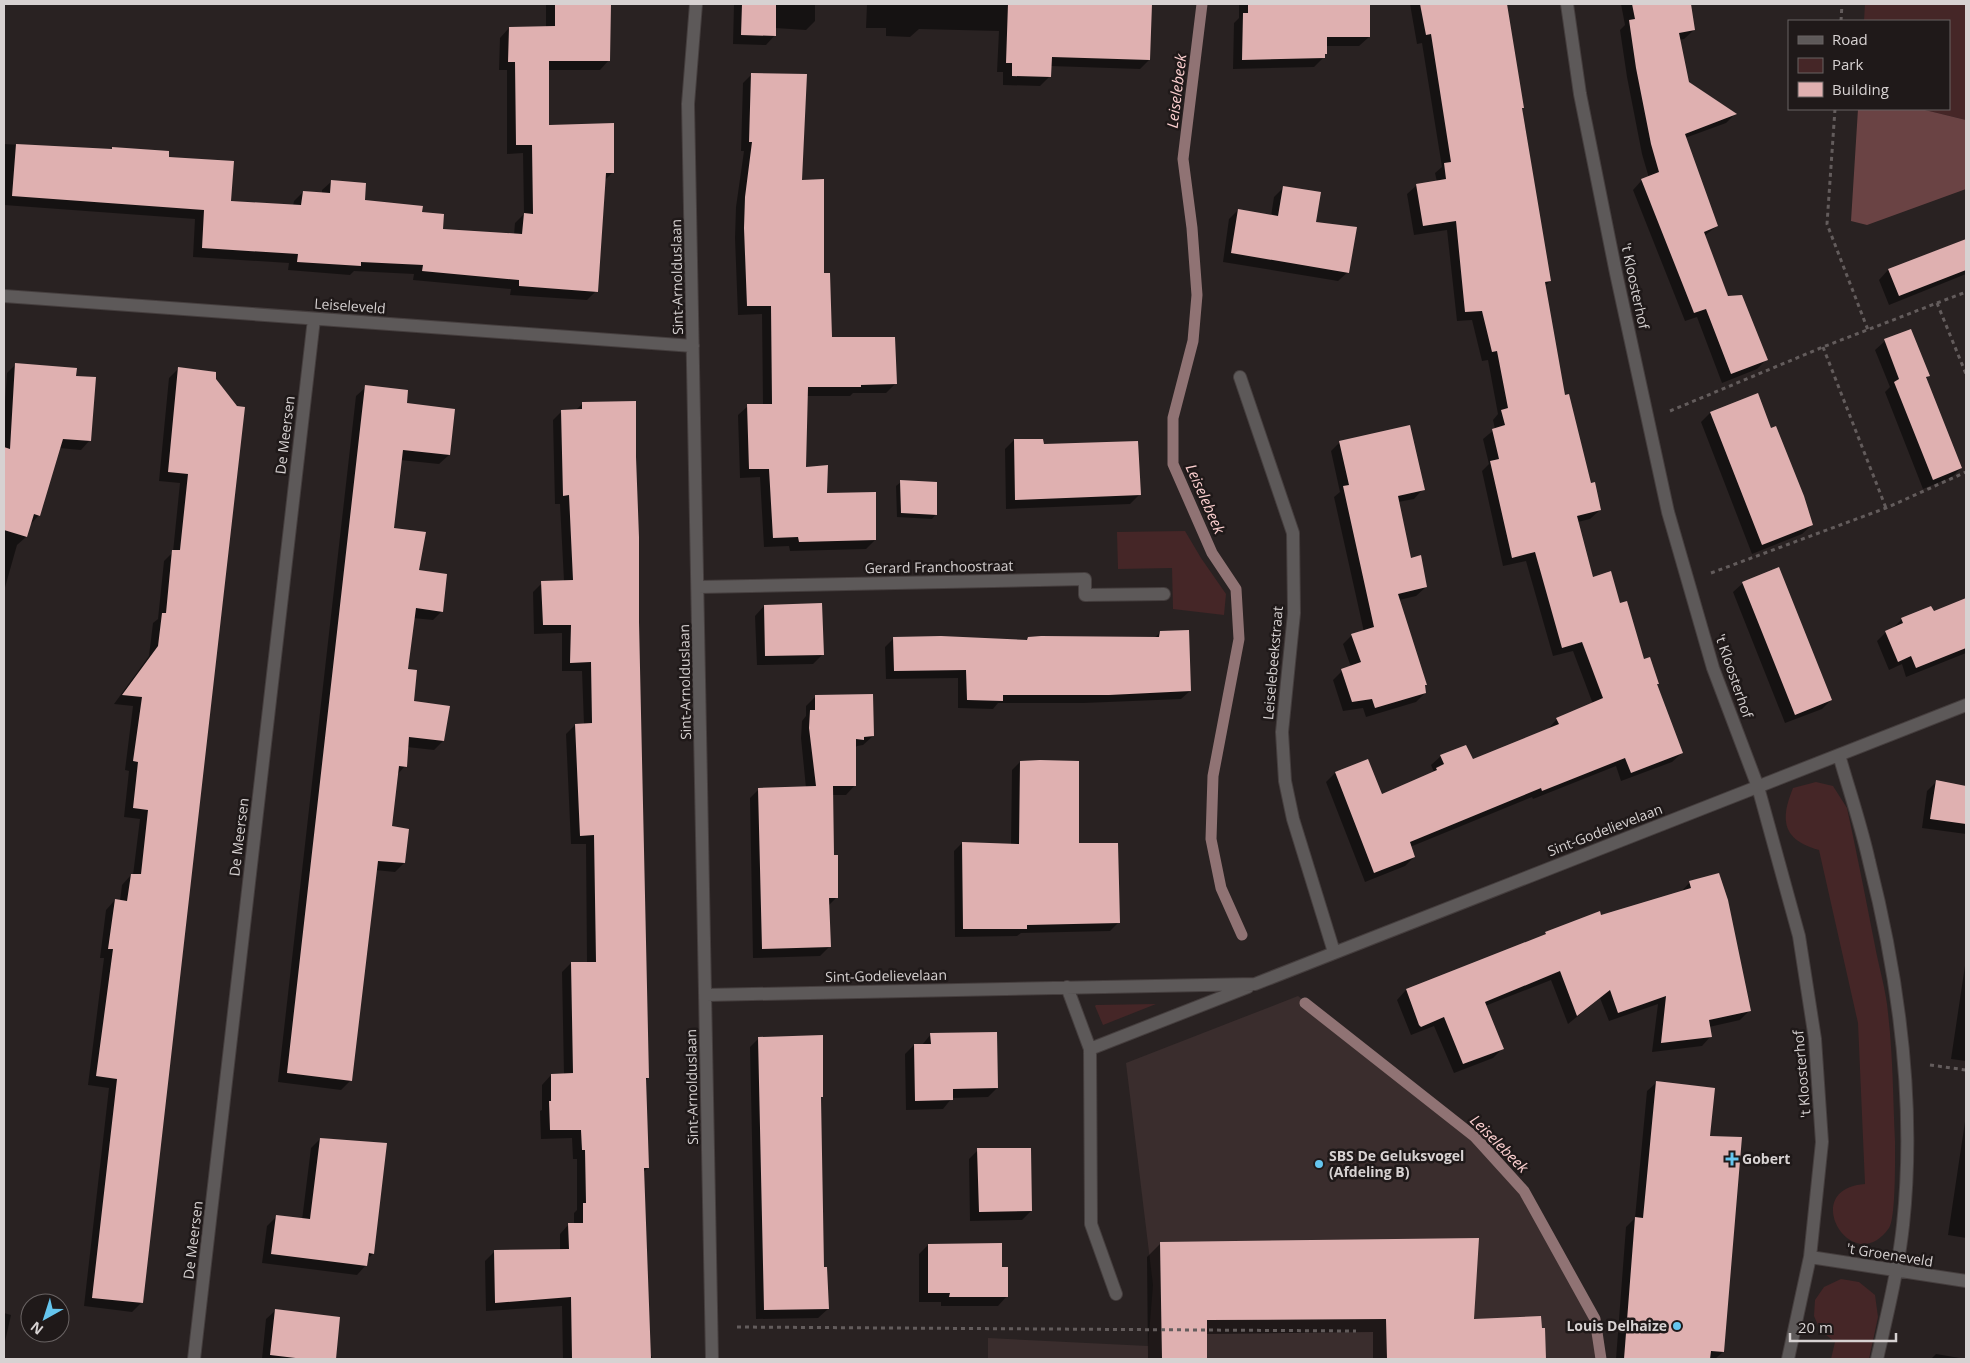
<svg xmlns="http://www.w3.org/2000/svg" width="1970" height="1363" font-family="'Open Sans',sans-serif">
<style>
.built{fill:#3a2d2d}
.green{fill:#452627}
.forest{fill:#6a4344}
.shadow{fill:#0007}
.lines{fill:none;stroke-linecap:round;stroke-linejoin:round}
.stream{stroke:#907374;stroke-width:11}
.building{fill:#dfb0b0}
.minor-casing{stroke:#453e3e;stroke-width:14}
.path{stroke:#635c5c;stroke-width:3;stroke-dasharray:4 4;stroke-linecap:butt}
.minor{stroke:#5d5959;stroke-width:12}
.poi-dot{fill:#65c5ee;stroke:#1f1919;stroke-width:2}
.labels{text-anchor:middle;stroke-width:5;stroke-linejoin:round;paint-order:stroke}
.street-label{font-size:14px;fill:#d7d2d2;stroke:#1f1919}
.poi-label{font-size:14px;font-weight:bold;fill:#d7d2d2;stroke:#1f1919;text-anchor:start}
.water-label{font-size:15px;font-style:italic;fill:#fed1d1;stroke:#1f1919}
</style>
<rect width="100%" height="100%" fill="#292222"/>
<path class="built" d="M1298,996L1475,1137L1524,1191L1595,1319L1601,1359H988V1338L1148,1346L1153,1285L1126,1063Z"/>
<path class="green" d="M1865,4H1966V120L1921,109H1949V21H1864Z
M1185,531L1201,558L1226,594L1224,615L1173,609L1172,568L1118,569L1117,532Z
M1816,782L1833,786L1847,808C1857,854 1866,900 1875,946C1879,968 1886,990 1888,1013C1893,1055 1893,1099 1895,1141C1895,1156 1896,1218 1889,1228C1853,1280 1797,1189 1865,1184L1858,1023L1819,850C1782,840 1780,820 1793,788Z
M1156,1004L1103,1025L1095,1006L1096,1005Z
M1841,1279L1859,1282L1875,1295L1878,1317L1869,1359H1831L1835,1342L1820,1330L1814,1316L1815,1300L1824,1287Z"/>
<path class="forest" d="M1858,109H1921L1966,120V189L1867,225L1851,221Z"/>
<path class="shadow" d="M547,4H609V60L600,70H547V126L613,172L604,181L596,291L587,300L510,295L511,289L413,280L414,274L354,271L350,275L288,270L289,263L193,257L195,219L4,205V144L111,150L113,148L168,158L229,202L293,206L294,201L303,192L322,194V190L332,181L364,202L421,213L441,230L514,235L515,223L524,214L523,153L507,154V70H499L500,38L509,28H546V5Z
M734,4H815V21L806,30L775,28V35L766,45L733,44Z
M867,4H1151L1149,60L1140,69L1050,66L1049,77L1040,86L1003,85V72H997L999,31L919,29L910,37L886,36V28H866Z
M1239,4H1368L1369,37L1359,46H1326L1324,57L1314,67L1233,69L1234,23L1239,18Z
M1410,4H1506L1523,108L1521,109L1550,281L1544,287L1564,396L1590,485L1600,510L1590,519L1578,522L1592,578L1619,605L1656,685L1682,753L1672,762L1621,781L1616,766L1533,799L1532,797L1410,847L1414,857L1405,866L1365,882L1326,782L1335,773L1367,760L1381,796L1434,772L1431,765L1441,756L1472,761L1548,729L1557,719L1593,704L1573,651L1553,656L1526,561L1503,566L1482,471L1489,464L1483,439L1495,429L1493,420L1498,414L1488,360L1482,361L1472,320L1457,321L1447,230L1414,235L1407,194L1417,185L1437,182L1435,173L1442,167L1422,43L1417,44Z
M1621,4H1690L1694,30L1684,39L1679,40L1688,83L1735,114L1726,123L1685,138L1717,226L1704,236L1727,297L1766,360L1757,369L1722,383L1697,317L1685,321L1633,190L1642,180L1649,178L1642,154L1627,77L1620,30L1625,25Z
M752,74L801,181L823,274L830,339L896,383L886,393H853L850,396H807L804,468L825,494L875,540L866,549L790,551L789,546L764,547L760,477L740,478L738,415L748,406L763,405L762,314L738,315L735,238L736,207L744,151H741L743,83Z
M1283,188L1314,223L1348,272L1338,281L1223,262L1229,219L1238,210L1271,216L1274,197Z
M1966,239V274L1889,305L1879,280L1888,270Z
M1885,341L1928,376L1926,379L1961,468L1952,477L1923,489L1885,392L1890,387L1875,350Z
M16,364L75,377L90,440L81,450L59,448L39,515L30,525L26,537L17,545L4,591V416L7,373Z
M178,369L215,373L141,1303L132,1312L84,1306L109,1088L88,1085L104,958H100L106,910L115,900L120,901L122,885L131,875H133L140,819L124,817L129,771L125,770L133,706L114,704L149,656L153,623L158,619L164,561L173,552L180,483L159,481L169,378Z
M366,387L406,404L449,455L439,464L400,460L393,529L442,611L433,620L413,618L407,671L412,702L443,741L434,750L407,747L405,766L397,775L391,827L404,863L395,872L375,870L350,1081L341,1090L278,1082L356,396Z
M583,403L637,622L648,1078L645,1081L648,1168L643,1172L649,1356H652V1359H563L562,1306L486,1311L485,1261L494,1252L560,1250V1234L569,1224H574V1213L577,1210V1159H573L572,1138L541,1139L540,1111L542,1110V1085L551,1075H564L562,972L571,963H587L586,844H571L566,734L575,725H584L582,671H562V633L534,634L533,592L542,583L564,581L560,504H555L553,420L562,411H575Z
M1710,413L1770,429L1812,525L1802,534L1752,554L1701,422Z
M1014,440L1043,445L1140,494L1130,504L1006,509L1005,449Z
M1340,442L1423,489L1414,499L1398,502L1410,560L1426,587L1416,596L1399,600L1426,684L1424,686L1425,693L1416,702L1366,717L1363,708L1343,711L1333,680L1342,671L1351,667L1343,644L1352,635L1364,632L1334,497L1340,492L1331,451Z
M901,482L936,514L932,519L897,517L896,486Z
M1743,583L1831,700L1822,709L1785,723L1733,592Z
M1966,600V653L1906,677L1902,664L1889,670L1877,641L1886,632L1893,628L1902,619L1933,613Z
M764,606L823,654L813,664L757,665L755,616Z
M1160,632L1190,691L1181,699L1084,703H998L993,709L958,708V678L886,679L885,647L894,638L1025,641L1029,638H1155Z
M815,697L873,736L863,745L857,746L855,748V785L846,795H832L833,856L837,897L828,906L830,946L820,956L753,958L750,798L759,789L806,788L801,738L802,721L806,716V706Z
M1020,762L1078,845L1118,923L1110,931L1021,933L1017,936L955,937L954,851L962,843L1011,845L1012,770Z
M1936,782L1966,787V834L1922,828L1927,791Z
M1690,882L1750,1010L1740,1020L1709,1027L1711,1036L1702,1046L1652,1052L1658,1004L1609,1021L1600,998L1568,1024L1551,980L1485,1006L1502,1049L1493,1058L1454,1073L1434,1026L1411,1035L1397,1000L1406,990L1541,938L1546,933L1681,892Z
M1966,959V1061L1951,1059Z
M931,1034L997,1088L988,1097L952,1098L943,1109L906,1110L905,1054L914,1045H922Z
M759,1038L822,1096L820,1099L823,1269L828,1309L818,1318L756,1319L750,1047Z
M1657,1082L1709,1138L1723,1352L1715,1359H1616L1626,1227L1635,1218L1647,1091Z
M1966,1115V1238L1948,1235Z
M320,1139L386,1144L373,1254L367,1259L366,1265L357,1275L262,1263L267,1226L276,1217L302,1220L311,1148Z
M978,1150L1031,1211L1022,1220L970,1221L969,1159Z
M1161,1243L1473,1320L1544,1329L1545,1359H1373V1332L1206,1334V1359H1148L1147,1257Z
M928,1245L1001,1269L1007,1296L998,1306H941V1302H919V1254Z
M276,1310L335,1317L330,1359H262L266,1319Z
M4,1313L11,1315L4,1346Z
M1936,1354L1966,1359H1931Z"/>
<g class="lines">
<path class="stream" d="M1202,4L1183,159L1192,228L1197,295L1193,341L1173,418V464L1212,553L1236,589L1239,639L1213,776L1211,839L1221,888L1242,935
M1305,1003L1475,1137L1524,1191L1595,1319L1601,1359"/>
</g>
<path class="building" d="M555,4H611L610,61H549V125L614,123V173H606L598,292L519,286V280L422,271L423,265L361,262V266L297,262L298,254L202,248L204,210L12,196L16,144L112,149V147L169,151V157L234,161L231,201L301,205L303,191L330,193L331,180L366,183L365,200L423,206L422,212L444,214L443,229L522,234L524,213L533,214L532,145H516L515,62H508L509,27L555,26Z
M742,4H776V36L741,35Z
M1008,4H1152L1150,60L1052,57L1051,77L1012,76V63H1006Z
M1248,4H1370V37H1327V54H1325V58L1242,60L1243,13H1248Z
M1420,4H1507L1524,108H1522L1551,281L1545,282L1565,395L1569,394L1591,483L1595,482L1601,510L1577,516L1593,577L1611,571L1620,603L1627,601L1644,659L1650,657L1659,684H1657L1683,753L1631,773L1625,758L1542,791L1541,788L1410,842L1415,857L1374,873L1335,772L1368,759L1382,794L1437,770L1436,768L1444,764L1440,755L1466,745L1473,759L1559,724L1556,718L1603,698L1582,642L1562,648L1535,552L1512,558L1490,461L1499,459L1492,429L1505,425L1501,410L1508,408L1497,351L1492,352L1482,311L1465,312L1456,221L1423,226L1416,184L1446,179L1444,163L1451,162L1431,34L1426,35Z
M1632,4H1691L1695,30L1679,33L1689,82L1737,114L1685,134L1718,226L1704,232L1728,296L1742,295L1768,360L1731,374L1706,309L1694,313L1641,179L1659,172L1651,144L1636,68L1629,20L1635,19Z
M751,73L807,74L802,180L824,179V273H830L832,337H895L897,384L861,385V387H808L806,467L828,465L827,493L876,492V540L799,542L798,537L773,538L769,469H749L747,404H772L771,306H747L744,228L745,197L752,142H749Z
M1283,186L1321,192L1316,222L1357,227L1349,273L1231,253L1238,209L1278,216Z
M1966,239V270L1899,296L1888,269Z
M1911,329L1930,376L1926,377L1962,468L1933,480L1894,382L1899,379L1884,339Z
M15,363L77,368L76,376L96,377L91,441L63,439L40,516L34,514L27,537L4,530V447L10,449Z
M178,367L216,372V379L237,406L245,407L143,1303L92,1298L117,1079L96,1076L113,949H108L115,899L127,901L131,874H141L148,810L133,808L138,762L133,761L142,697L122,695L158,646L162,613H166L172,550H180L188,474L168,472Z
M365,385L408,390L407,403L455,409L450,455L403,450L394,528L426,532L419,570L447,574L443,612L416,608L408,669L417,670L414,701L450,706L444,741L409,737L407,767L399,766L392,826L409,829L405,863L378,861L352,1081L287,1073Z
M1758,393L1771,428L1776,426L1804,496L1813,525L1762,545L1710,412Z
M636,401V457L639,537V622L649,1078H646L649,1168H644L651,1359H572L571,1297L495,1303L494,1250L569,1249L568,1223H583V1203H586L585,1150H582L581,1130H550L549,1101H551V1074L573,1073L571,962H596L594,835L580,836L575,724L592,723L591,662L570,663L571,625H543L541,581L573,580L569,495L563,496L561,410L582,409V402Z
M1410,425L1425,490L1398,496L1411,558L1421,555L1427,587L1398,594L1427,685H1425L1426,693L1375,708L1372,699L1352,702L1341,669L1361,662L1351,634L1374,627L1343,486L1349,485L1339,441Z
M1014,439H1043L1044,444L1138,441L1141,495L1015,500Z
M900,480L937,482V515L901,513Z
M1779,567L1832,700L1795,715L1742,582Z
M1966,598V648L1916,668L1911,656L1898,662L1885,631L1903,623L1901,618L1931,606L1934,611Z
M822,603L824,655L765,656L764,605Z
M1189,630L1191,691L1109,695H1003V701L967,700L966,670L894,671L893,637L941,636L1027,640L1028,637L1041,636L1159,637L1160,631Z
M873,694L874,736L864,737V740L856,739V786H833L834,855H838V898H829L831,947L762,949L758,788L816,786L809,728L810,710H815V695Z
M1040,760L1079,761V843H1118L1120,923L1027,925V929H963L962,842L1019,844L1020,761Z
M1936,780L1966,786V824L1930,819Z
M1719,873L1728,900L1751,1011L1709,1020L1712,1037L1661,1043L1666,996L1618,1013L1610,990L1577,1016L1560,971L1485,1002L1504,1049L1463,1064L1444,1017L1421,1027L1419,1025L1406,989L1546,934L1545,932L1600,911L1601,915L1691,888L1689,881Z
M997,1032L998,1088L953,1089V1100L915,1101L914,1044H931L930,1033Z
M823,1035V1097H821L824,1267H827L829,1309L764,1310L758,1037Z
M1656,1081L1715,1088L1710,1136L1742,1137L1724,1352L1711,1351L1710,1359H1624L1635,1217L1643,1218Z
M320,1138L387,1143L374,1254L369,1253L367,1266L271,1254L276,1215L310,1219Z
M977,1148H1031L1032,1211L979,1212Z
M1479,1238L1474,1319L1541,1316L1542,1328H1545L1546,1359H1387L1386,1319L1207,1320V1359H1162L1160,1242Z
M1002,1243V1267H1008V1297H949L950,1293H928V1244Z
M275,1309L340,1317L336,1359H304L270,1355Z"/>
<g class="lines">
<defs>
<path id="minor" d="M696,4L688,104L712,1359
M1567,4L1580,94L1616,273L1668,512L1713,668L1758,787L1799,936L1815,1039L1822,1142L1810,1257L1788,1359
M4,296L693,346
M1240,377L1293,533L1294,613L1282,732L1285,781L1293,819L1334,952
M698,587L1085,579V595L1164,594
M1839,755C1849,790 1861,825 1869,861C1899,979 1916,1103 1903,1225C1898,1271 1887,1315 1877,1359
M1067,987L1090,1049L1091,1224L1116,1294
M706,995L1255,984L1966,705
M1090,1049L1248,987
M1810,1257L1966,1281
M194,1359L314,319"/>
</defs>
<use href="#minor" class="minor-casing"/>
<path class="path" d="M1841,21L1842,4
M1835,109L1827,224L1868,330
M1937,303L1966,292
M1823,347L1886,508
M1670,411L1823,347L1937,303L1966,374
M1711,573L1886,508L1966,472
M1930,1065L1966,1070
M737,1327L1356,1331"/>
<use href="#minor" class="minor"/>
</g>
<g class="poi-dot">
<path d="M1729.5 1151.5h5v5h5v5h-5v5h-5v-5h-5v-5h5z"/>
<circle cx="1319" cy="1164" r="5"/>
<circle cx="1677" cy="1326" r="5"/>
</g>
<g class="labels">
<g class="street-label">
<text transform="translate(677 277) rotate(-91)" y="5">Sint-Arnolduslaan</text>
<text transform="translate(1635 286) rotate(78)" y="5">'t Kloosterhof</text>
<text transform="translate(350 306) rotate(4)" y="5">Leiseleveld</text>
<text transform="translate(285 435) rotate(-83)" y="5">De Meersen</text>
<text transform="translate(939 567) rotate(-1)" y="5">Gerard Franchoostraat</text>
<text transform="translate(1273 663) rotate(-85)" y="5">Leiselebeekstraat</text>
<text transform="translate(1734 676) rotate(71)" y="5">'t Kloosterhof</text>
<text transform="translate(685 682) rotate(-91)" y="5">Sint-Arnolduslaan</text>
<text transform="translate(1605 830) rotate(-21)" y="5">Sint-Godelievelaan</text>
<text transform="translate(239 837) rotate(-83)" y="5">De Meersen</text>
<text transform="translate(886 976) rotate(-1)" y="5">Sint-Godelievelaan</text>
<text transform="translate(1802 1074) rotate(-95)" y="5">'t Kloosterhof</text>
<text transform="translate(692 1087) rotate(-91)" y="5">Sint-Arnolduslaan</text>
<text transform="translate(193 1240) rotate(-83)" y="5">De Meersen</text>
<text transform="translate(1890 1255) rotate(9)" y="5">'t Groeneveld</text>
</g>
<g class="poi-label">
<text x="1329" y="1161">SBS De Geluksvogel<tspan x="1329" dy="16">(Afdeling B)</tspan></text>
<text x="1742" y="1164">Gobert</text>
<text x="1667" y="1331" text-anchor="end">Louis Delhaize</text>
</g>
<g class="water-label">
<text transform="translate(1177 91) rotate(-83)" y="5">Leiselebeek</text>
<text transform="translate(1205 499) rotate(66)" y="5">Leiselebeek</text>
<text transform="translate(1499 1144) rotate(45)" y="5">Leiselebeek</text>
</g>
</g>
<rect width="1970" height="1363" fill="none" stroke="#d7d2d2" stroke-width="10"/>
<rect x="1788" y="20" width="162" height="90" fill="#1f1919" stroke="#696363"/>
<rect x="1798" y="36" width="25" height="8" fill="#5d5959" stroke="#696363"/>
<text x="1832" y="45" font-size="15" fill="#d7d2d2">Road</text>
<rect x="1798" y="58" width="25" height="15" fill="#452627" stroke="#696363"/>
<text x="1832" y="70" font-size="15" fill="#d7d2d2">Park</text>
<rect x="1798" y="82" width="25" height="15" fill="#dfb0b0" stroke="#696363"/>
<text x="1832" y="95" font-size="15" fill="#d7d2d2">Building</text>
<g transform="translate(45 1318) rotate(219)"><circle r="24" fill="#1f1919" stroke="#696363"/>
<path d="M0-4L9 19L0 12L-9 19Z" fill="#65c5ee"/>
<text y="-8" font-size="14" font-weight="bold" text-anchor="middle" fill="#d7d2d2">N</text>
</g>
<path d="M1790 1333v8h106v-8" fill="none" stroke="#d7d2d2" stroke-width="2.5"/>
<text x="1798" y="1333" font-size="15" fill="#d7d2d2" stroke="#1f1919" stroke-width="4" paint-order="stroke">20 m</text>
</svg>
